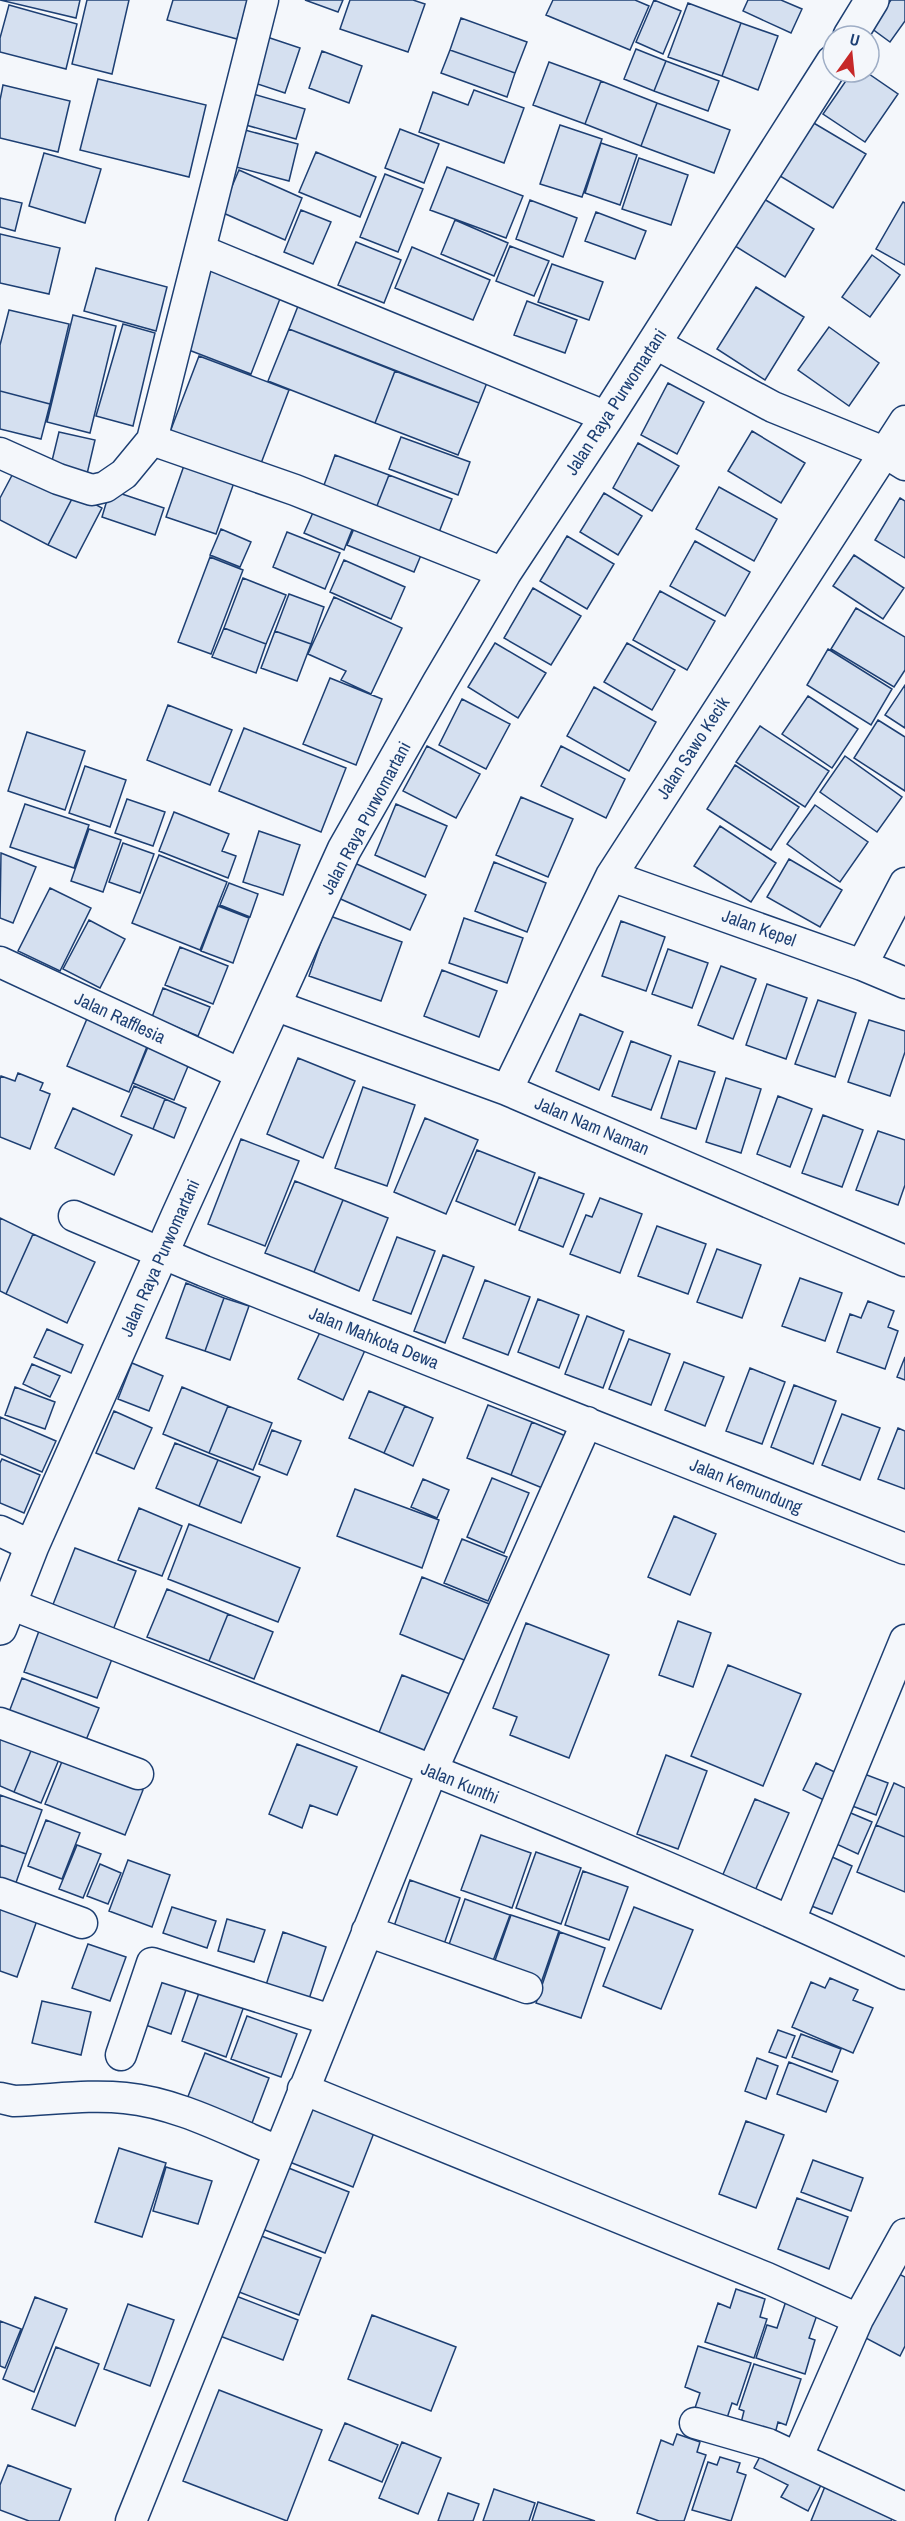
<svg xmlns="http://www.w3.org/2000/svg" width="905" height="2521" font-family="'Archivo Narrow',sans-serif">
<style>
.building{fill:#d5e0f0;stroke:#1d3f73;stroke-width:1.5}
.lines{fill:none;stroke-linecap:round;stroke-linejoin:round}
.street-casing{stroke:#1d3f73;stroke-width:33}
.secondary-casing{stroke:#1d3f73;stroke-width:36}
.street{stroke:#f4f7fb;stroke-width:30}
.secondary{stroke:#f4f7fb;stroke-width:33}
.labels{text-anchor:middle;stroke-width:4.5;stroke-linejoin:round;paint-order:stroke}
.street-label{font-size:18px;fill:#1d3f73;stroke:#f4f7fb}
</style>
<rect width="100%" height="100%" fill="#f4f7fb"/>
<path class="building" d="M0,0H80L76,18Z
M87,0H129L112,74L72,64Z
M173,0H248L237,39L167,20Z
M305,0H343L338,12Z
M350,0H413L425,4L408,52L340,29Z
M553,0H635L649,6L630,50L546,15Z
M654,0L681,11L663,54L636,42Z
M748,0H781L802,9L791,33L743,11Z
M891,0H905V21L890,42L871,28Z
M688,3L741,23L722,76L668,57Z
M9,5L77,24L66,69L0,52V38Z
M461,18L527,42L515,73L450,50Z
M741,23L778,36L758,90L722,76Z
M264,36L300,48L285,93L249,81Z
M636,49L666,61L654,91L624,79Z
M450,50L515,73L507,97L441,73Z
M322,51L362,66L349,103L309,88Z
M666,61L719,81L708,111L654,91Z
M549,62L601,81L585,124L533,105Z
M852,72H866L898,94L865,142L823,114Z
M98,79L206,105L189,177L80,150Z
M601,81L657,103L641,146L585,124Z
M3,85L70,101L58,152L0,138V100Z
M474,90L524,108L504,163L419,132L433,92L468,105Z
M250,93L305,109L296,139L242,124Z
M657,103L730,130L714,173L641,146Z
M812,122L866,154L833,208L780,176Z
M560,125L602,139L582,197L540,184Z
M400,129L439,144L424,183L385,168Z
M245,130L298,144L289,181L236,167Z
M601,143L637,155L620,205L585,193Z
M316,152L376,177L360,217L299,192Z
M44,153L101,169L85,223L29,206Z
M639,158L688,175L671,225L622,209Z
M447,167L523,196L506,238L430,210Z
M239,170L302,198L285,240L221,212Z
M385,174L423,189L398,252L360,237Z
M0,198L22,203L15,231L0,227Z
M764,199L814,229L785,277L735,246Z
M530,200L577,218L563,257L516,239Z
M903,202L905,203V265L876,249Z
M301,210L331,222L313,264L284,252Z
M596,212L646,231L635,259L585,241Z
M455,220L508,243L494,276L441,254Z
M0,234L60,248L49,294L0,283Z
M356,242L401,260L384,303L338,285Z
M510,246L549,261L534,296L496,281Z
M412,247L490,280L473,320L395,288Z
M872,255L900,275L870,317L842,297Z
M213,264L283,291L251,374L181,347Z
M552,264L603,282L589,320L538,302Z
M96,268L167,287L156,331L84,311Z
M756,287L804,317L765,380L717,349Z
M300,301L490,375L479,403L289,329Z
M527,301L577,320L565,353L514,335Z
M9,310L69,324L50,404L0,391V345Z
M73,315L116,326L90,433L47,422Z
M123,324L155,333L133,426L96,416Z
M829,327L879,363L849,406L798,370Z
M289,329L395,371L375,423L268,381Z
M199,356L289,390L260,466L170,432Z
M395,371L479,403L458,455L375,423Z
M668,383L704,402L677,454L641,435Z
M0,391L50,404L41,439L0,429Z
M752,431L805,463L781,503L728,471Z
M59,432L95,440L87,474L51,465Z
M401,437L470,462L458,495L389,469Z
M638,443L679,466L652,511L613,488Z
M335,455L389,475L373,516L320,496Z
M187,457L237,474L216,534L166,517Z
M18,464L75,493L48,545L0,520V498Z
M389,475L452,499L436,540L373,516Z
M719,487L777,519L754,561L696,529Z
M110,490L164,508L155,535L102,517Z
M75,493L102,508L76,558L48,545Z
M604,493L642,516L618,555L580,532Z
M900,498L905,501V558L875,540Z
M318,501L357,517L344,550L304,533Z
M359,517L426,543L414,572L347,545Z
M221,529L251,542L240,567L210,555Z
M287,532L340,553L325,589L273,567Z
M567,536L614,564L587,609L540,581Z
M695,541L750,572L725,616L670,586Z
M854,555L904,588L883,619L833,586Z
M210,557L243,570L211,654L178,642Z
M344,560L405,587L391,619L330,592Z
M243,578L286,595L266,644L224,628Z
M533,588L581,616L551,665L504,638Z
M660,591L715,621L687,670L633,640Z
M289,594L324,607L311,644L275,631Z
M334,597L402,628L371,694L341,680L346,671L308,654Z
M856,608L905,637V670L894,687L831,649Z
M224,628L266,644L256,673L212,657Z
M275,631L311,644L297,681L261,668Z
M495,643L546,673L518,718L468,687Z
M627,643L675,670L652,710L604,682Z
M828,649L892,689L871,725L807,685Z
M330,678L382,699L356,765L303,744Z
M905,685V728L885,715Z
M594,687L656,722L629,771L567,736Z
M808,696L858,729L832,768L782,734Z
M462,699L510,724L486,769L439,745Z
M168,705L232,730L210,785L147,760Z
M878,720L905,737V791L854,758Z
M760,726L829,771L805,807L736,762Z
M244,728L346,768L321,832L219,791Z
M27,732L85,751L65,810L8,791Z
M427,746L480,774L456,818L403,791Z
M561,746L625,779L606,818L541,786Z
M845,756L902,797L877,832L820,792Z
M735,765L799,807L771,850L707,809Z
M85,766L126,780L110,827L69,813Z
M521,797L573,819L548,877L496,855Z
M127,799L165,812L153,846L115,833Z
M25,804L89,825L74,868L10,847Z
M396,804L447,826L425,877L375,855Z
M815,805L868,842L840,882L787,844Z
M174,812L229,834L222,851L236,856L228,878L159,851Z
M720,826L776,863L751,902L694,866Z
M89,829L121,840L103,892L71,881Z
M259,831L300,845L283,895L243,882Z
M123,843L154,854L140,893L109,882Z
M1,853L36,867L13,923L0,918Z
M159,855L227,882L200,950L132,923Z
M789,859L842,890L820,927L767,897Z
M350,861L426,895L410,930L334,896Z
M494,862L546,883L527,932L475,911Z
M229,883L258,894L250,917L220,905Z
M50,888L91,908L60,971L18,951Z
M218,906L249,918L233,963L201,951Z
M330,916L402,942L381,1001L309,976Z
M464,918L523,938L507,983L449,963Z
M89,920L125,939L100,988L63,969Z
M621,921L665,937L646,991L602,976Z
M180,947L228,966L213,1004L165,985Z
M668,949L708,963L692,1008L652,994Z
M721,966L756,979L733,1039L698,1025Z
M442,970L497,991L479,1037L424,1016Z
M767,984L807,998L786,1059L746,1045Z
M163,988L210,1007L198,1036L152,1017Z
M818,1000L856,1013L835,1077L795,1064Z
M89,1014L150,1039L129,1092L67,1066Z
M580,1014L623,1032L599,1090L556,1071Z
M869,1020L905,1031V1052L890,1096L848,1082Z
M631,1041L671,1056L651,1110L612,1096Z
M150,1042L191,1059L174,1100L133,1083Z
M298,1058L355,1081L323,1158L267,1134Z
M679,1061L715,1072L696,1129L661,1118Z
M18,1073L43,1083L40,1090L50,1094L30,1149L0,1137V1079L1,1076L15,1081Z
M726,1078L761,1089L741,1153L706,1142Z
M134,1086L165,1099L153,1129L121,1116Z
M363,1087L415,1105L387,1186L335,1168Z
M778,1096L812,1109L790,1167L757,1154Z
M165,1099L186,1108L174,1138L153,1129Z
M73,1108L132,1135L114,1175L55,1148Z
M823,1115L863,1130L842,1187L802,1173Z
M425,1118L478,1140L446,1214L394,1192Z
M878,1131L905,1140V1185L898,1205L856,1190Z
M241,1139L299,1161L265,1246L208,1224Z
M477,1150L535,1173L515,1225L456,1201Z
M539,1177L584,1194L563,1247L519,1230Z
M295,1181L343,1200L314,1272L265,1253Z
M600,1198L642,1214L620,1273L570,1254L586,1215L592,1217Z
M343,1200L388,1218L359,1291L314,1272Z
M0,1218L33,1234L6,1294L0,1291Z
M657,1226L706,1244L688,1294L638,1276Z
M33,1234L95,1262L67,1323L6,1294Z
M397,1237L435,1251L411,1314L373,1300Z
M717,1249L761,1265L742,1318L697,1302Z
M443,1255L474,1267L445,1343L414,1331Z
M800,1278L842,1293L825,1341L782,1326Z
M485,1280L530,1297L508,1355L463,1338Z
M186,1283L224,1298L205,1351L166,1338Z
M224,1298L249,1306L230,1360L205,1351Z
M538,1299L579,1315L559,1368L518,1352Z
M868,1301L894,1311L888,1327L898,1331L885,1369L837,1352L850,1314L861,1318Z
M587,1316L624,1331L603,1388L565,1374Z
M322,1328L366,1348L343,1400L298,1379Z
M47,1329L83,1345L71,1373L34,1357Z
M629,1339L670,1354L651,1405L609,1389Z
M905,1357V1380L897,1377Z
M684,1362L724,1377L705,1426L665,1410Z
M132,1363L163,1376L149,1411L118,1399Z
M32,1364L60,1376L50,1397L23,1384Z
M750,1368L785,1382L762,1444L726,1431Z
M794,1385L836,1401L813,1464L771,1447Z
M15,1387L55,1402L45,1429L5,1415Z
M182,1387L228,1406L209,1453L163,1434Z
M369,1391L405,1406L384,1453L349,1438Z
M488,1405L532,1422L511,1475L467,1458Z
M228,1406L272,1423L253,1470L209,1453Z
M405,1406L433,1418L413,1466L384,1453Z
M114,1411L152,1428L134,1469L96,1453Z
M842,1414L880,1428L860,1480L822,1465Z
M0,1417L56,1441L42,1472L0,1454Z
M532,1422L573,1439L552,1492L511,1475Z
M898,1428L905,1431V1489L878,1479Z
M272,1430L301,1441L287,1475L259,1464Z
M175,1443L218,1460L199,1506L156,1488Z
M2,1459L40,1475L24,1513L0,1503V1463Z
M218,1460L260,1477L241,1523L199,1506Z
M492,1478L529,1493L504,1553L467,1537Z
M423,1479L449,1490L437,1518L411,1507Z
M355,1489L439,1520L422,1568L337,1536Z
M139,1508L182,1526L162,1576L118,1560Z
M674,1516L716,1534L690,1595L648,1577Z
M189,1524L300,1568L278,1622L168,1579Z
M462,1539L507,1557L488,1601L444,1583Z
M75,1548L136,1571L113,1630L52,1607Z
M422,1577L492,1605L469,1662L400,1634Z
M167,1589L228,1614L209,1661L147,1637Z
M228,1614L273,1632L254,1679L209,1661Z
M43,1620L117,1646L97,1698L24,1672Z
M678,1621L711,1633L693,1687L659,1675Z
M526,1623L609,1655L569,1758L510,1735L517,1717L493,1708Z
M728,1665L801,1694L763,1786L691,1756Z
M402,1675L460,1698L437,1757L378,1735Z
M22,1678L99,1708L82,1750L6,1720Z
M0,1733L33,1746L14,1792L0,1786Z
M297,1744L357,1767L337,1815L310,1805L302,1828L269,1814Z
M33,1746L60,1757L41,1803L14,1792Z
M666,1755L707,1771L678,1849L637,1834Z
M63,1759L143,1790L125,1835L45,1804Z
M816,1763L841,1775L828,1802L803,1790Z
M859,1772L888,1783L876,1815L847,1804Z
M894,1783L905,1788V1837L876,1825Z
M0,1795L42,1810L26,1854L0,1845Z
M755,1799L789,1813L754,1893L721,1879Z
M846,1811L872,1822L858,1854L832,1842Z
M46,1820L80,1833L62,1879L28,1866Z
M876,1825L905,1837V1892L857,1872Z
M481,1835L531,1853L512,1908L461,1890Z
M0,1845L26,1854L12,1894L0,1890Z
M77,1845L101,1854L83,1898L59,1889Z
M536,1852L581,1868L561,1924L516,1908Z
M830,1856L852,1866L832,1914L809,1905Z
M128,1860L170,1875L152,1927L109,1911Z
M100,1864L121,1873L108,1904L87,1896Z
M583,1871L628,1887L609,1940L565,1925Z
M410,1880L460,1898L442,1950L392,1932Z
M0,1897L40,1912L17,1977L0,1971Z
M465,1899L510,1915L490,1969L446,1953Z
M172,1907L216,1921L207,1948L163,1933Z
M634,1907L693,1930L661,2009L603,1986Z
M511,1915L559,1931L540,1986L492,1969Z
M227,1919L265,1930L254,1962L218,1951Z
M283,1932L326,1947L309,1999L266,1985Z
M560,1932L605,1948L581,2018L536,2003Z
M88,1944L126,1957L110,2001L72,1988Z
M153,1976L187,1987L171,2034L137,2022Z
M830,1978L858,1990L853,2000L873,2008L853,2053L792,2027L811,1982L825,1988Z
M200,1990L244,2006L226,2057L182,2041Z
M42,2001L91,2012L81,2055L32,2043Z
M247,2016L297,2034L281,2077L231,2059Z
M778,2030L795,2036L786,2058L769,2052Z
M801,2034L841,2049L832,2072L792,2057Z
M205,2053L269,2078L252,2123L187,2099Z
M757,2058L778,2066L766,2099L745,2091Z
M789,2062L838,2081L826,2112L777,2094Z
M306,2097L377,2125L353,2187L282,2159Z
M746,2121L784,2135L756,2208L719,2194Z
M119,2148L166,2163L142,2237L95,2222Z
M813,2160L863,2178L851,2211L801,2192Z
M281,2165L349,2192L325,2253L257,2227Z
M166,2167L212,2181L198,2224L153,2211Z
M797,2198L848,2217L829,2269L778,2249Z
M256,2234L321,2258L299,2315L234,2290Z
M893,2271L905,2277V2346L900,2356L860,2335Z
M736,2289L765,2299L760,2317L767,2319L754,2358L705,2342L718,2303L730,2308Z
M236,2296L298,2320L283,2360L220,2336Z
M35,2297L67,2309L34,2392L3,2379Z
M786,2301L818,2312L809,2338L815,2340L805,2374L756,2358L767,2325L777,2328Z
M128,2304L174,2320L150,2386L104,2369Z
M372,2315L456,2347L431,2411L348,2379Z
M0,2321L21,2329L5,2368L0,2366Z
M698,2346L751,2363L737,2405L732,2403L727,2418L695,2408L700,2393L685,2387Z
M56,2347L99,2364L75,2426L32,2409Z
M754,2364L801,2379L786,2425L778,2422L774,2438L740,2427L744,2411L739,2409Z
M219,2390L322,2430L287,2521L183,2481Z
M345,2423L398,2445L382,2482L329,2460Z
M677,2434L700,2442L697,2452L706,2455L684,2521H659L637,2513L661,2440L673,2445Z
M402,2442L441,2458L418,2514L379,2498Z
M765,2447L825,2477L808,2511L781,2497L788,2485L754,2468Z
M720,2457L740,2463L737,2472L746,2475L731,2521L692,2510L708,2462L717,2465Z
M8,2465L71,2489L59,2521H29L0,2510V2485Z
M826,2484L895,2511L891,2521H811Z
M494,2489L535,2503L529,2521H483Z
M448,2493L479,2504L473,2521H438Z
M538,2502L595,2521H532Z"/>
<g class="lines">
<defs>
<path id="street" d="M263,0L152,440L295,490L504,573
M200,250L607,417
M654,343L773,407L884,452L905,465
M0,453L58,479L92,490L105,487L124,474L152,440
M611,876L862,965L905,983
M0,962L241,1074
M862,965L905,883
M274,1005L507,1090L905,1261
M507,1090L611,876L905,421
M74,1216L204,1271L905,1549
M0,1531L32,1546
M10,1604C310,1722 613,1836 905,1974
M0,1723L138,1774
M0,1893L82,1923
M790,1920L905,1640
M367,1931L527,1988
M121,2055L152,1963L331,2020
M303,2089L767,2278L858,2319
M0,2098L14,2101C51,2100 89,2094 125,2098C178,2103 229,2131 278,2151
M695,2423L768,2444L905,2508
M798,2456L858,2319L905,2234
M131,2521L432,1771L587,1422"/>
<path id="secondary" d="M850,36L872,0
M0,1628L32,1546L178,1216L344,850L439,683L504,573L607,417L833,62"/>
</defs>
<use href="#street" class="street-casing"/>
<use href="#secondary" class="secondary-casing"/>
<use href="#street" class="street"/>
<use href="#secondary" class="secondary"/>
</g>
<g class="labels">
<g class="street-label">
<text transform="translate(616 402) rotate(-57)" y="6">Jalan Raya Purwomartani</text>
<text transform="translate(693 748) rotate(-57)" y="6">Jalan Sawo Kecik</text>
<text transform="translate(366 818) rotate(-62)" y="6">Jalan Raya Purwomartani</text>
<text transform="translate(759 928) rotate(20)" y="6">Jalan Kepel</text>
<text transform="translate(120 1018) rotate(25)" y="6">Jalan Rafflesia</text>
<text transform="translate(592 1126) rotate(23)" y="6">Jalan Nam Naman</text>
<text transform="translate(160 1258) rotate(-66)" y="6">Jalan Raya Purwomartani</text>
<text transform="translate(374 1338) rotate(22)" y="6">Jalan Mahkota Dewa</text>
<text transform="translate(746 1486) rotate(22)" y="6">Jalan Kemundung</text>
<text transform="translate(460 1783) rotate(22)" y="6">Jalan Kunthi</text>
</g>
</g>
<g transform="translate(851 54) rotate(15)"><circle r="28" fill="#f4f7fb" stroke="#9eadc5" stroke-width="1.5"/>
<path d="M0-4.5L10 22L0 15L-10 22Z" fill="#c62828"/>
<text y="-9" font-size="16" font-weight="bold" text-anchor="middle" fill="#1d3f73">U</text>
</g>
</svg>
